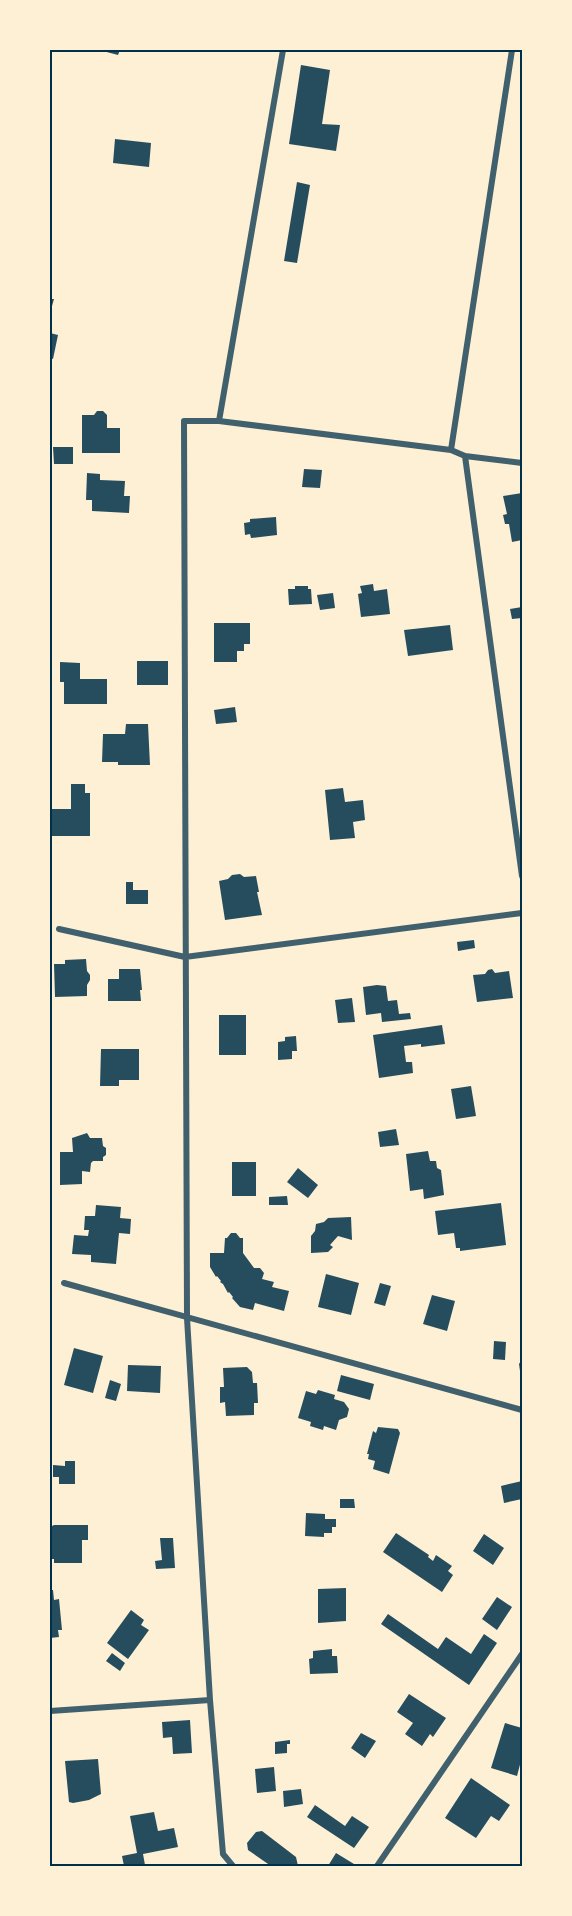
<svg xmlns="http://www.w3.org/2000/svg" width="572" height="1916" font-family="'Asap Condensed',sans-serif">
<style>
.building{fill:#264d5e}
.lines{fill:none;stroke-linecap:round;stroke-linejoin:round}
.minor{stroke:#3f606c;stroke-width:6}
.neatline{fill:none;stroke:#003049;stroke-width:2}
</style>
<rect width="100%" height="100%" fill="#fdf0d5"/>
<path class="building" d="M99,50H120L118,55Z
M301,65L330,70L322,124L340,125L336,151L289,144Z
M115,139L151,143L149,167L113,163Z
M297,182L310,185L297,263L284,261Z
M50,299H54L50,313Z
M50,333L58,335L53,359L50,358Z
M97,411H103L107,415V428H120V453H82V415H94Z
M53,447H73V464H54Z
M304,469L322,470L320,488L302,487Z
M87,473L100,474V480L125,481L124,496H130L129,513L92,511V500H86Z
M522,493V540L512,542L509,524H505L503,515L507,514L503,496Z
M276,517L277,535L251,538L250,534L245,535L244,523L250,522V519Z
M373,584L374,591L387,589L390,614L361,617L358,594L362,593L360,586Z
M295,586H308V589H311L312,604L289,605L288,589H295Z
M333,593L335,608L320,610L317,595Z
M522,607V618L512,619L510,609Z
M214,623H250V644H244V651H237V662H214Z
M450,625L453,650L408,656L404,630Z
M137,661H168V685H137Z
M60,662L80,663V679H107V704H64V682H60Z
M235,707L237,722L216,724L214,710Z
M126,724H148L150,765H118V762H102L103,734H125Z
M71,784H85V793H90V836H52V809H71Z
M343,788L345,802L363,800L365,820L353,822L355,838L330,840L325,790Z
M240,874L244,877L256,876L259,892H257L262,915L225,920L219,881L228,879L232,875Z
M126,882H133V890H148V904H126Z
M474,940L475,948L458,951L457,942Z
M86,959L87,971L90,975V980L87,985V996L55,997L54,964H65V960Z
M119,969H140L142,990H140L141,1001H108V979H119Z
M492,969L495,973L509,971L513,998L477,1002L473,975L485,974L488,970Z
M377,985L386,986L388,1001L397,1000L399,1014L410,1013L411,1019L382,1022L381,1013L366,1015L363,987Z
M352,998L355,1022L338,1023L335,1000Z
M219,1015H246V1055H219Z
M442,1025L445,1044L421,1047V1044L404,1046L406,1062H412L413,1073L379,1078L373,1035Z
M296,1036L297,1051H292V1059L278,1060V1042L285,1041V1037Z
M101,1049H139V1080H119V1086H100Z
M471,1086L476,1116L456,1119L451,1089Z
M396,1129L399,1145L380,1147L378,1132Z
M87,1133L90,1138H102L103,1146L106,1148V1155L103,1157V1161H93L91,1163L90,1172L82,1171V1184L60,1185V1152H73L72,1138Z
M428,1151L430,1161H436L437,1168L441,1170L444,1195L424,1199L423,1189L410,1191L406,1154Z
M232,1162H256V1196H232Z
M298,1168L318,1185L308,1198L287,1182Z
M287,1196L288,1205H269V1197Z
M501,1203L506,1245L460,1251V1248H456L454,1233L438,1235L435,1211Z
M96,1205L121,1207L120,1218L131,1219L130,1234L119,1233L116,1264L91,1262V1255L72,1254L74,1235L88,1236L89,1230H84L85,1216H95Z
M351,1217L352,1240L338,1236L330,1245L333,1247L328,1252L311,1253V1236L315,1231L316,1224L324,1222L328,1218Z
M231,1233H236L240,1238H243V1253L254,1268H260L264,1273L262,1279L274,1282L272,1287L289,1291L284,1311L255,1303L253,1310L240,1307L232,1298L233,1297L229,1292L228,1293L223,1284L220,1282L221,1281L217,1276L216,1277L210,1267V1253H224L225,1238H227Z
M326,1274L359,1283L351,1315L318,1307Z
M380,1283L391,1286L385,1306L374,1303Z
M432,1295L455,1301L447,1331L423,1324Z
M494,1341L506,1342L505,1360L493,1359Z
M74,1348L103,1356L93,1393L64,1385Z
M522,1359V1377L521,1378L519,1364Z
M128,1365L161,1366L160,1393L127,1391Z
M247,1367L252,1372L253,1383H257L258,1403H254V1415L226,1416L225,1402L220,1403V1387H224L223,1368Z
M341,1375L374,1384L370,1400L337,1391Z
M110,1380L121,1384L116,1401L105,1398Z
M318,1390L335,1395L334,1399L344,1402L349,1409L347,1417L339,1420L336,1430L324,1426L323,1430L310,1426L311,1422L298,1418L306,1391L316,1394Z
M378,1427L398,1429L400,1433L389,1474L373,1469L375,1461L368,1459L369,1454H367L373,1431L376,1433Z
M65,1461H75V1484H59V1477H53V1465L65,1466Z
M522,1481V1499L504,1503L501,1486Z
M340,1499H354L355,1508H340Z
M306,1513L325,1514V1519H336V1527H332V1533H324V1537L305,1536Z
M54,1525H88V1540H82V1563H54V1559H50V1527Z
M396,1533L429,1555L428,1557L433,1561L436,1555L452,1566L448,1571L453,1575L442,1592L383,1552Z
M484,1534L504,1548L493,1565L473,1551Z
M160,1538H173L175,1568L156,1569L155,1561L162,1560Z
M346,1588V1621L318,1623V1589Z
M50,1590H53L54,1600L59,1599L62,1630H58L59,1637L50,1638Z
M497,1597L512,1607L497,1630L482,1619Z
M131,1610L144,1620L141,1625L149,1630L128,1659L107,1643Z
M388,1614L438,1649L446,1637L471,1654L484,1634L497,1643L469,1685L381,1624Z
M332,1649V1656H337L338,1673L310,1674L309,1659L313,1658V1651Z
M112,1653L125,1663L120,1671L106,1661Z
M409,1694L446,1718L433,1737L430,1734L422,1746L405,1734L413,1723L397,1712Z
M190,1720L192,1753L173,1754L172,1737L163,1738L162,1722Z
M505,1723L522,1728V1757L517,1776L491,1768Z
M361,1733L376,1741L365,1758L351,1748Z
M290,1740V1744H287V1753L275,1754V1742Z
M98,1759L101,1794L89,1800L73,1803L69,1802L65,1761Z
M274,1767L276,1791L257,1793L255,1769Z
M471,1778L510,1805L499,1821L491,1816L476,1838L445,1818Z
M301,1789L303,1804L284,1807L283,1791Z
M315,1805L345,1826L352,1816L369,1827L354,1848L307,1817Z
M154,1812L158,1831L174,1828L178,1847L143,1854L145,1865L124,1866L122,1856L137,1853L130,1816Z
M262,1831L296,1857L298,1866H271L248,1850L247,1843L256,1832Z
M336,1853L354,1864L353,1866H328Z"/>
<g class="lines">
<path class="minor" d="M219,421L283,50
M451,450L512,50
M465,456L522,876
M59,929L185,957L522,913
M64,1283L522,1410
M50,1711L210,1700
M233,1866L223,1854L210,1700L187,1318L184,421H219L451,450L465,456L522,463
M377,1866L522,1654"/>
</g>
<rect width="572" height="1916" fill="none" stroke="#fdf0d5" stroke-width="102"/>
<rect x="51" y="51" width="470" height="1814" class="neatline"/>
</svg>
